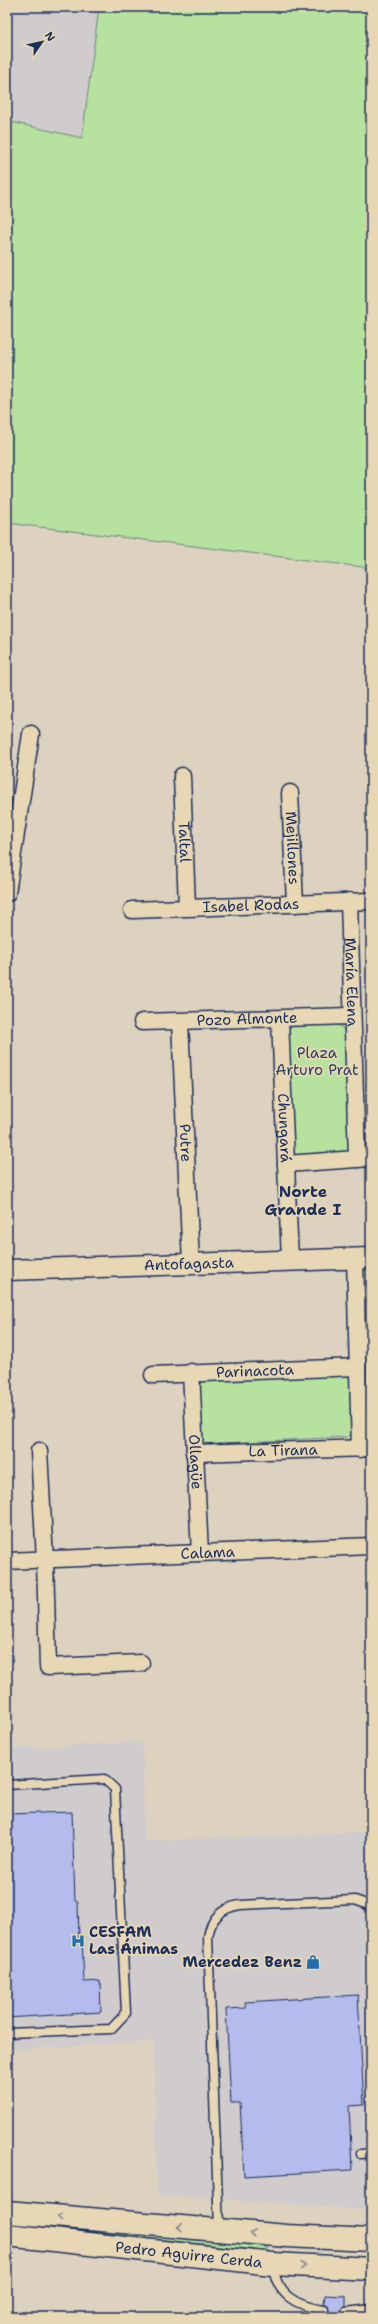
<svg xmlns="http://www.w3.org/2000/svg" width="378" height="2324" font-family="'Shantell Sans',sans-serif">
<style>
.built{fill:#d0cbcd}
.green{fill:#b6e19e;stroke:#68887e}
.building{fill:#b3bced;stroke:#1b2f5e}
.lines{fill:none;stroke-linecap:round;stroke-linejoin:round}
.service-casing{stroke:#1b2f5e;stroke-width:11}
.minor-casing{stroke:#1b2f5e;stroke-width:19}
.tertiary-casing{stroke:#1b2f5e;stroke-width:23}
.trunk-casing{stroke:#1b2f5e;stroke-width:25}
.service{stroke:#e8d7b4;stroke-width:8}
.minor{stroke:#e8d7b4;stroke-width:16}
.tertiary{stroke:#e8d7b4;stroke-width:20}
.trunk{stroke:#e8d7b4;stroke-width:22}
.oneway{stroke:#828389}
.labels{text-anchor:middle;stroke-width:3.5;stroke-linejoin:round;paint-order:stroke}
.street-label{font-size:15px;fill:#1b2f5e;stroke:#e8d7b4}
.park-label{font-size:15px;fill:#2a4164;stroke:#e8d7b4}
.poi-label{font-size:15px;font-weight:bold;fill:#1b2f5e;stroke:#e8d7b4;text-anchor:start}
.neighbourhood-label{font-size:16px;font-weight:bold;fill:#1b2f5e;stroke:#e8d7b4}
</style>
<rect width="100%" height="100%" fill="#ddd2bf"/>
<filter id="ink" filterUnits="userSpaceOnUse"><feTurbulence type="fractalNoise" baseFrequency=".025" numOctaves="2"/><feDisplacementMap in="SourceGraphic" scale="8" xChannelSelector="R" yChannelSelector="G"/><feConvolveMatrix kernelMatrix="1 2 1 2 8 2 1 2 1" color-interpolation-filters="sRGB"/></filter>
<g filter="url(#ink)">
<path class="built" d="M7,7H99L82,139L7,121Z
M143,1742L144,1841L371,1832V2210L157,2195L153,2041L7,2050V1749Z"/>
<path class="green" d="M99,7H371V568L7,523V121L82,138Z
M337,1023L347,1033L352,1150L345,1157L297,1159L292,1154L285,1034L292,1026Z
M344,1372L351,1378L355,1431L347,1437L204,1444L201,1434L199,1384L207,1377Z
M7,2219L235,2241L268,2248L267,2251H242L7,2230Z"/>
<path class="building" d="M72,1812L75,1901H78L79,1940H82L84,1982L100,1981L101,2012L7,2018V1814Z
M358,1995L364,2105L349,2106L352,2170L244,2176L240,2103H231L226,2009L246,2008L245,2002Z
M325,2295L346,2296V2306L341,2312L344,2317H324L329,2311L328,2306L324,2304Z"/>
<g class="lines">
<defs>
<path id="service" d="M7,1785L104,1779L115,1789L126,2013L111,2029L7,2033
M361,2154L371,2153
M219,2229L208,1937C211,1918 221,1908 240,1905L355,1900L366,1904L371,1908
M273,2265C276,2295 296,2306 324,2310
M346,2312L371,2309"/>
<g id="minor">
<path id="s1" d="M182,776L187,907"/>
<path id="s2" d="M290,793L295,904"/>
<path d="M7,893L31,734"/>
<path id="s3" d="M349,901L357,1159"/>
<path id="s4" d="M132,910L371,901"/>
<path id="s5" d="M280,1019L290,1261"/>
<path id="s6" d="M142,1022L351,1016"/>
<path id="s7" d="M180,1022L191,1264"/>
<path d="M286,1164L371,1158"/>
<path d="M355,1258L360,1449"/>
<path id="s8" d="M191,1372L200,1553"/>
<path id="s9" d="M153,1375L358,1367"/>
<path d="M39,1451L45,1560L48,1667L141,1663"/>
<path id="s10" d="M194,1453L371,1448"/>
<path id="s11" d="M7,1561L371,1546"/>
</g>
<g id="tertiary">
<path id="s12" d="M7,1270L371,1258"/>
</g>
<g id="trunk">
<path d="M7,2212L287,2236L371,2240"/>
<path id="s13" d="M7,2235L273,2264L371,2269"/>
</g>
</defs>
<use href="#service" class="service-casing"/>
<use href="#minor" class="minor-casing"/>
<use href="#tertiary" class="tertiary-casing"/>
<use href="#trunk" class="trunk-casing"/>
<use href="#service" class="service"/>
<use href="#minor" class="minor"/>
<use href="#tertiary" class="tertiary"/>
<use href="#trunk" class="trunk"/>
</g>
<defs><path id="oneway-chevron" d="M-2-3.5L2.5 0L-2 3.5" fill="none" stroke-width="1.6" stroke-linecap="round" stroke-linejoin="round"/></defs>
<g class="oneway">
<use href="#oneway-chevron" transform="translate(60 2217) rotate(-174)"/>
<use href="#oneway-chevron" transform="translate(180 2227) rotate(-176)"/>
<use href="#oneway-chevron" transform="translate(253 2233) rotate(-175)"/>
<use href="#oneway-chevron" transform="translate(303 2266) rotate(3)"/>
</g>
</g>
<defs>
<symbol id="hospital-bare" viewBox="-9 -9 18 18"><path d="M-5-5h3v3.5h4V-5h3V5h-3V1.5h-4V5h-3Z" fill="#1f6fb2" stroke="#e8d7b4" stroke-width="2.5" paint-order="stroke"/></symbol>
<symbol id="shop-bare" viewBox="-9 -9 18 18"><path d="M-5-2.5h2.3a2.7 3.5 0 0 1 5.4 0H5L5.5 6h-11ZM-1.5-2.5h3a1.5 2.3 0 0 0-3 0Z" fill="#1f6fb2" stroke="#e8d7b4" stroke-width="2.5" paint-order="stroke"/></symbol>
</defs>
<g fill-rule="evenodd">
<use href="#hospital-bare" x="68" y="1931" width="20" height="20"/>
<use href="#shop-bare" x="303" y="1952" width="20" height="20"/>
</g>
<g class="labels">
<g class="street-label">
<text dy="5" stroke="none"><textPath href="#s1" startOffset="66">Taltal</textPath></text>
<text dy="5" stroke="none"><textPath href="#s2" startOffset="55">Mejillones</textPath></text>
<text dy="5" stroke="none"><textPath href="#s4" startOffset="119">Isabel Rodas</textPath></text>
<text dy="5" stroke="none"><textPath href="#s3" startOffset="81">María Elena</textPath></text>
<text dy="5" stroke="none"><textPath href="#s6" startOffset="105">Pozo Almonte</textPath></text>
<text dy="5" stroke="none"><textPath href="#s5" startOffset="109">Chungará</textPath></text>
<text dy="5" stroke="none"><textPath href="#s7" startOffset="121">Putre</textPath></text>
<text dy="5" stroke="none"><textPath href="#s12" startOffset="182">Antofagasta</textPath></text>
<text dy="5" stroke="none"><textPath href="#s9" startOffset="102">Parinacota</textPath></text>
<text dy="5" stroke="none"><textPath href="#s10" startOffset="89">La Tirana</textPath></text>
<text dy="5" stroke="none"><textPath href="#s8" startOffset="90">Ollagüe</textPath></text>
<text dy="5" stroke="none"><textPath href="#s11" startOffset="201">Calama</textPath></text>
<text dy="5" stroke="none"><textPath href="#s13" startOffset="183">Pedro Aguirre Cerda</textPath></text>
</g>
<g class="park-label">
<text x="317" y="1058">Plaza<tspan x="317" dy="17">Arturo Prat</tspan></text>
</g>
<g class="poi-label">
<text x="89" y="1937">CESFAM<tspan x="89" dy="17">Las Ánimas</tspan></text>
<text x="302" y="1967" text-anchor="end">Mercedez Benz</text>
</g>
<g class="neighbourhood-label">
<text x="303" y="1197">Norte<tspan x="303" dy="18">Grande I</tspan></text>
</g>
</g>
<rect width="378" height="2324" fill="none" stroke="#e8d7b4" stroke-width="24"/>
<rect x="12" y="12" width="354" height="2300" fill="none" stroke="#1b2f5e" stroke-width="1.5" filter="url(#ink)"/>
<g transform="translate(42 42) rotate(56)" stroke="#e8d7b4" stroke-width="3" paint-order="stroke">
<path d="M0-3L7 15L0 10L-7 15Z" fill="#1b2f5e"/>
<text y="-6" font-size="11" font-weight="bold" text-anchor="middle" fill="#1b2f5e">N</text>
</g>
</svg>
